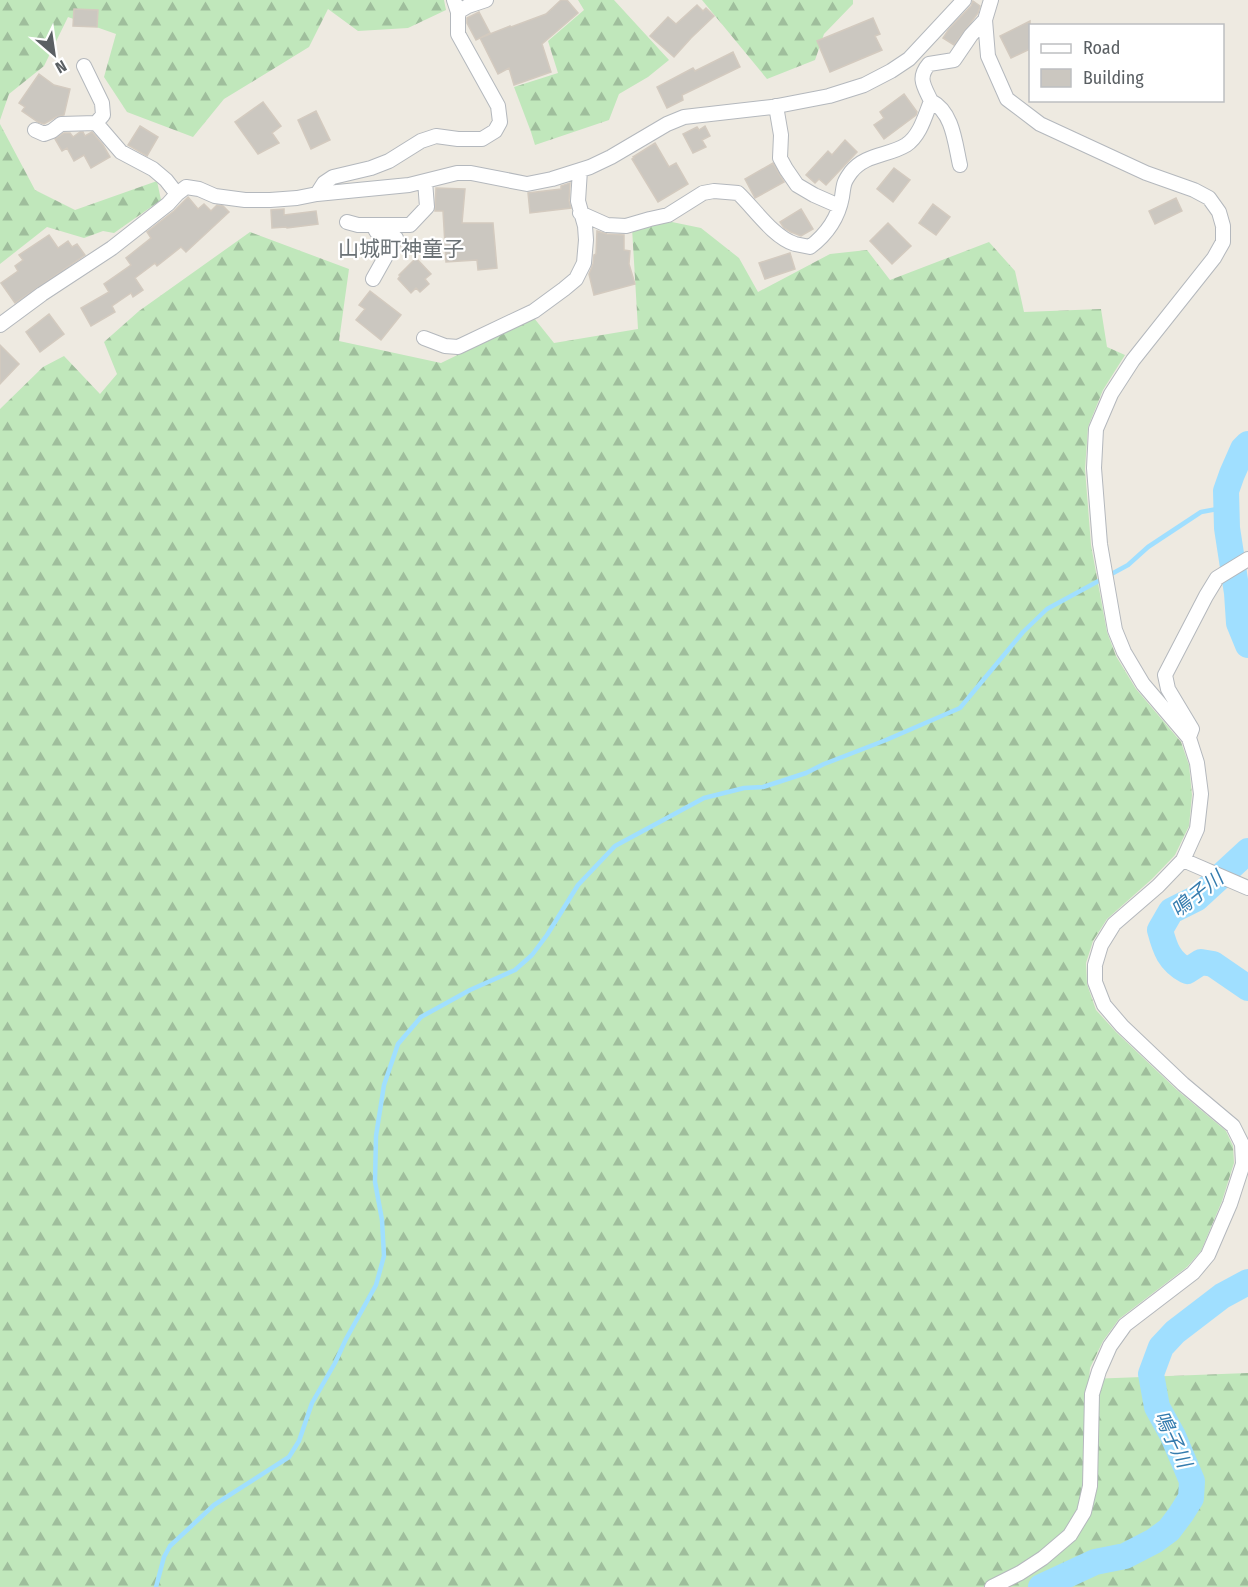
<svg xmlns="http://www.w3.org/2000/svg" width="1248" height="1587" font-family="'Fira Sans Condensed','Noto Sans JP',sans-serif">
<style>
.forest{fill:url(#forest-firs)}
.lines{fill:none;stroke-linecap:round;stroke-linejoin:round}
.stream{stroke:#a0dfff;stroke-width:4.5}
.river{stroke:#a0dfff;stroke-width:26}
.building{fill:#cbc7c0;stroke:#d3cabf;stroke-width:1.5}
.street-casing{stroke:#b4b8bd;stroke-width:16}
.street{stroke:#fff;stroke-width:14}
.labels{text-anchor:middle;stroke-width:4.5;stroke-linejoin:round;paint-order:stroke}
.water-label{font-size:20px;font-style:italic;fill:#357cae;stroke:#fff}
.quarter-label{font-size:21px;fill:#6a7175;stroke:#fff}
</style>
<defs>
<pattern id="forest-firs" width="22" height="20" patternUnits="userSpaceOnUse" patternTransform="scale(1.5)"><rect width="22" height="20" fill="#c0e7bb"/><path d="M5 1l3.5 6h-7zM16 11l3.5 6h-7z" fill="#9fbe9c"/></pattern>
</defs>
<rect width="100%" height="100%" fill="#eeeae1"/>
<path class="forest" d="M0,0H444L446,10L408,28L358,31L328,9L309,47L224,99L193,137L127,112L104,77L116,34L68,17L44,66L9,94L0,120Z
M578,0H614L669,60L648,77L619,94L609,120L535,145L531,132L514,87L558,73L548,41L584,10Z
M702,0H853V4L824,34L815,60L767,79Z
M0,124L35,190L75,210L157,181L161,200L114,233L103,231L84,238L47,227L0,264Z
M672,222L701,228L739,258L758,292L830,254L867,250L890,280L989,242L1015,271L1024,312L1101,309L1107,347L1125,355L1103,390L1088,427L1085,469L1091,545L1107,632L1116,656L1136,689L1181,742L1189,765L1192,795L1189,826L1175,855L1152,879L1107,919L1093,941L1086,963L1087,984L1096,1010L1116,1032L1177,1090L1226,1131L1233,1146L1234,1163L1222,1201L1201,1251L1187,1267L1119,1319L1103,1341L1090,1368L1089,1379L1248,1373V1587H0V409L43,367L64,356L100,394L117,374L104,342L139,311L250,232L349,269L339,341L441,363L534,318L554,343L638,329L632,228Z"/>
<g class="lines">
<path class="stream" d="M156,1587L164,1557L170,1546L214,1505L289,1457L299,1441L312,1403L335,1363L346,1339L376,1285L384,1256L382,1220L375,1182L376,1136L384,1085L398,1044L421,1017L470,990L515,970L532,955L547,935L578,885L615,846L704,798L744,788L763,787L806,773L824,764L886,740L960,708L1023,632L1047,609L1128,565L1148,547L1201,512L1228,507"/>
<path class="river" d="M1248,444L1243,449L1232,474L1226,491L1227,528L1237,593L1239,623L1248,645
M1248,851L1197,898L1171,911L1160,930C1165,949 1169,961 1187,971L1201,962L1213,964L1248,988
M1041,1587L1095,1562L1125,1556L1154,1541L1169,1530L1181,1514L1191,1498L1192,1481L1173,1436L1157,1407L1151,1374L1161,1347L1175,1332L1222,1296L1248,1282"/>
</g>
<path class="building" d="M561,0H567L578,13L542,44L551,72L514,85L509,68L498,74L480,38L510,26L511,27L546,14Z
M973,1L980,6L978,13L954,45L943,38L949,29L971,6Z
M697,5L703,11L706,8L714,16L691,38L674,57L650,36L668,17L676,24Z
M74,9L98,10L97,27L73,26Z
M479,12L490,33L476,40L467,23V18Z
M873,18L880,34L875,36L882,50L830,72L817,41Z
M1030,21V49L1011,58L1000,36Z
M733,52L740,67L682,95L683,100L667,108L657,87L693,68L695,71Z
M39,74L54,85L70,89L64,115L56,117L44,124L38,122L22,111L25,107L19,103Z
M904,94L917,112L916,115L884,139L874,125L884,118L880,112Z
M263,102L281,126L272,133L279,143L258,154L235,122Z
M316,111L330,140L311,149L298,120Z
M140,126L158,137L147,156L128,145Z
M705,126L710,136L702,140L706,147L693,153L683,134L697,127L699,130Z
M80,132H83L85,136L92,132L103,145L110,157L91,168L84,155L74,161L67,148L62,151L55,139L64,133H70L73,137Z
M845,140L857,152L826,185L819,179L815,183L806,175L828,151L832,155Z
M655,143L669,167L676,163L688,184L658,202L632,159L634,158L633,157Z
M773,163L784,182L755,198L745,179Z
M894,168L910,180L893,202L877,189Z
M570,183L569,201L571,208L530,213L528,193L561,189V186Z
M436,188L465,189L462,223H493L497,268L478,270L477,260L446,262L443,211H435Z
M188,197L198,209L204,204L211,211L217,205L223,206L229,212L186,252L181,247L157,266L155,263L135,278L143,290L133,297L131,293L112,306L115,312L91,326L81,308L109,292L104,284L131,265L126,258L151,238L147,232L174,211Z
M1176,198L1182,211L1155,224L1149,211Z
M933,204L950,217L936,235L919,223Z
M284,209V215L316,211L318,224L287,228L286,227L272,228L271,210Z
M801,209L813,229L801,236L791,232L784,228L780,222Z
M888,223L911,246L892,264L870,241Z
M597,231L607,234L624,235V250L630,251L629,264L635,284L594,295L589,274L593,264L594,255L596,254Z
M49,235L58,248L68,241L72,247L77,244L85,255L15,303L1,283L18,271L15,266L23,260L19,255Z
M790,253L795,269L765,279L759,263Z
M416,258L431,274L425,279L429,284L420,292L416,288L411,293L398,279L400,276L399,275Z
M370,291L401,315L381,340L356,320L365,309L359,305Z
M49,314L64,334L40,352L26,332Z
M0,345L19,364L0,384Z"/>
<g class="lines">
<defs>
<path id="street" d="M991,0L985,20L988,56L1007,99L1040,124L1146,173L1194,190L1209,198L1219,212L1223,226V242L1214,258L1133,360L1111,394L1096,429L1094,468L1100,544L1115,630L1124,652L1143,684L1189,738L1197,763L1201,794L1197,829L1183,860L1158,886L1114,924L1101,945L1095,965V982L1104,1005L1122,1026L1183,1084L1233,1126L1242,1144L1243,1164L1230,1204L1208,1255L1193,1273L1125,1325L1110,1346L1099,1371L1092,1394L1090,1486L1084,1512L1070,1535L1043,1558L1020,1573L992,1587
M458,12L468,6L486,0
M776,106L781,135L780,158L786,169L797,185L814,195L839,206
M96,123L121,152L153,169L166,180L177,194
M35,130L44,134L52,131L61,124L96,123L103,115L102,103L84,66
M960,165C955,143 953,112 931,101C924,86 917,78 929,64L954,60L971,35L985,20
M317,194L324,183L333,177L371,168L389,161L421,141L436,136L458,139H482L495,131L500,122L498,106L458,34V12L454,0
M580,213L607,225L626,226L650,219L668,215L703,193L714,191L738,193C754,208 773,237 795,244C800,245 805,246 810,247C827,234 838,219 842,197C844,184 843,183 851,172C865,154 888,156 906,145C920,136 925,116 931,101
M347,222L358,225H410L427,207L425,181
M373,279L396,238L376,231L374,225
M0,325L42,294L112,248L168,204L177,194L186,187L199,189L215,196L245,200H270L297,198L317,194L409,185L457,173H471L527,184L552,179L590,167L611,157L667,124L684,117L772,107L829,96L864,85L891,71L909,59L964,0
M424,338L445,346L458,347L534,311L564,289L576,279L584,263L586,240L585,226L578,201L580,170
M1189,737L1192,729L1168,689L1165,675L1206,596L1217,578L1248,559
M1183,860L1248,888"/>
</defs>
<use href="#street" class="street-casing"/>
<use href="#street" class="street"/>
</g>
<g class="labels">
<g class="water-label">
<text transform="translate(1197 894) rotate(-39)" y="7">鳴子川</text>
<text transform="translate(1173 1439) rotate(65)" y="7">鳴子川</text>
</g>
<g class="quarter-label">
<text x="401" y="256">山城町神童子</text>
</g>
</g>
<rect x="1029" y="24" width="195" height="78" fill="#ffffff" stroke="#bdbfc1" stroke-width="1.5"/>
<rect x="1041" y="44" width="30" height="9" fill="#ffffff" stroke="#bdbfc1" stroke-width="1.5"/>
<text x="1083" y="54" font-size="18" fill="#5a5f63">Road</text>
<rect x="1041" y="69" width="30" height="18" fill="#cbc7c0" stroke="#bdbfc1" stroke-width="1.5"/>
<text x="1083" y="84" font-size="18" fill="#5a5f63">Building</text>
<g transform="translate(54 54) rotate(151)" stroke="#ffffff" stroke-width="4.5" paint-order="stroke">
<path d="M0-4.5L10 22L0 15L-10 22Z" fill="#5a5f63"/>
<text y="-9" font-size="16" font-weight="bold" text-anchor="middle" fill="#5a5f63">N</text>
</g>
</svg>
